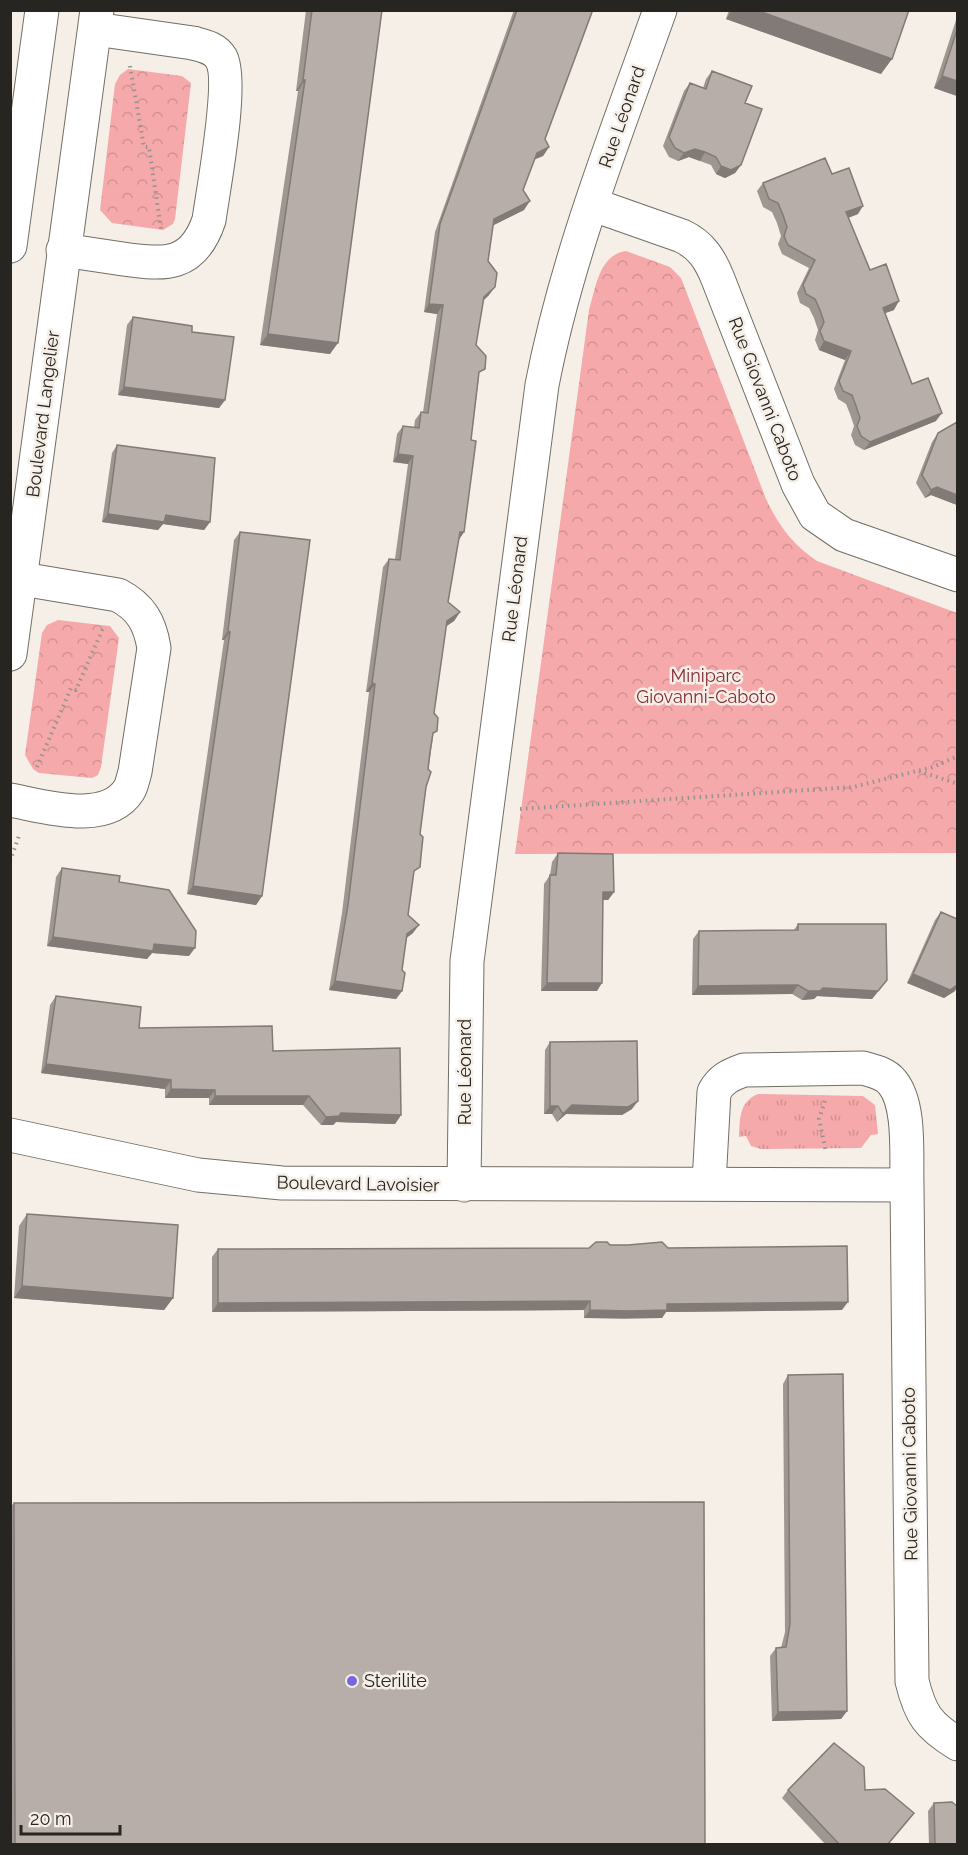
<svg xmlns="http://www.w3.org/2000/svg" width="968" height="1855" font-family="Raleway,sans-serif">
<style>
.grass{fill:url(#grass-tufts)}
.park{fill:url(#park-crowns)}
.lines{fill:none;stroke-linecap:round;stroke-linejoin:round}
.minor-casing{stroke:#726e66;stroke-width:35}
.secondary-casing{stroke:#726e66;stroke-width:35}
.path{stroke:#96928d;stroke-width:4;stroke-dasharray:1.5 4.5;stroke-linecap:butt}
.minor{stroke:#fff;stroke-width:33}
.secondary{stroke:#fff;stroke-width:33}
.wall{fill:#9e9691}
.shaded-wall{fill:#817a76}
.building{fill:#b8aea9;stroke:#817a76;stroke-width:1.5}
.poi-dot{fill:#7865e0;stroke:#f5efe7;stroke-width:2}
.labels{text-anchor:middle;stroke-width:5;stroke-linejoin:round;paint-order:stroke}
.street-label{font-size:18px;fill:#272522;stroke:#f5efe7}
.park-label{font-size:18px;fill:#862d35;stroke:#f5efe7}
.poi-label{font-size:18px;fill:#272522;stroke:#f5efe7;text-anchor:start}
</style>
<defs>
<pattern id="grass-tufts" width="24" height="20" patternUnits="userSpaceOnUse" patternTransform="scale(1.5)"><rect width="24" height="20" fill="#f5a9aa"/><path d="M3 7l-1-3M5 7V3M7 7l1-3M15 17l-1-3M17 17v-4M19 17l1-3" fill="none" stroke="#d29192"/></pattern>
<pattern id="park-crowns" width="20" height="18" patternUnits="userSpaceOnUse" patternTransform="scale(1.5)"><rect width="20" height="18" fill="#f5a9aa"/><path d="M2 6a3 3 0 1 1 6 0M12 15a3 3 0 1 1 6 0" fill="none" stroke="#d29192"/></pattern>
</defs>
<rect width="100%" height="100%" fill="#f5efe7"/>
<path class="grass" d="M758,1094L863,1096L875,1105L878,1134L871,1135L861,1148L761,1149L751,1146L746,1136L739,1137C740,1118 739,1102 758,1094Z"/>
<path class="park" d="M128,69L182,76L191,83L175,219L173,224L163,230L112,223L100,210L115,84L120,75Z
M626,251L670,267L681,278L766,499C779,526 792,544 817,561L957,613V853L515,854L589,310C596,287 599,255 626,251Z
M58,620L110,626L119,638L101,767L98,775L92,778L39,773L33,769L25,755L42,633L47,625Z"/>
<g class="lines">
<defs>
<path id="minor" d="M591,204L682,236C701,245 710,259 718,279L798,484L815,515L844,535L958,575
M63,250C83,253 103,256 123,259C166,265 193,267 209,220C213,191 234,80 221,58C215,48 204,46 193,43L95,29
M10,800C44,806 106,826 129,790C132,785 133,778 135,772L154,648C150,623 141,607 118,595L22,579
M10,1135L198,1175L282,1183L907,1185
M709,1183L714,1092C721,1079 730,1075 744,1070L863,1068C873,1071 885,1073 892,1082C911,1104 906,1157 907,1185L912,1681C920,1714 928,1726 958,1744
M464,1185L467,961L542,385C567,256 616,134 660,10"/>
<path id="secondary" d="M10,246L42,10
M10,654L97,10"/>
</defs>
<use href="#minor" class="minor-casing"/>
<use href="#secondary" class="secondary-casing"/>
<path class="path" d="M130,66L144,147H149L161,229
M37,767L71,688L76,690L104,626
M919,771L958,784
M520,809L853,787L933,767L958,756
M10,861L19,836
M825,1101L819,1119L826,1152"/>
<use href="#minor" class="minor"/>
<use href="#secondary" class="secondary"/>
</g>
<path class="wall" d="M306,10H382L330,354L260,345L298,91H296Z
M514,10H588L545,139L549,147L543,156L534,159L523,190L524,210L493,225L488,261L489,295L483,301L476,345L479,377L471,440L464,532L458,541L448,602L460,612L454,621L446,626L434,713L433,737L426,787L408,915L413,933L406,938L402,970V991L396,999L329,990L342,913L369,692H366L383,567L389,559H395L408,464L393,462L397,434L403,426L414,428L415,420L421,412H423L437,314L424,312L435,232Z
M729,10H909L881,74L726,19Z
M957,17V96L934,88Z
M712,71L745,103L741,165L735,173L725,178L716,174L711,165L689,157L678,161L669,157L663,146L684,91L690,83L703,88L706,79Z
M832,174L858,214L848,218L870,270L894,310L885,313L912,384L936,421L864,450L855,445L851,435L854,426L850,414L846,404L838,399L834,389L845,360L819,350L815,340L818,330L814,318L809,308L800,303L797,293L809,268L782,254L778,244L781,236L777,223L772,212L763,207L757,191L763,183Z
M133,317L192,332L225,400L219,408L118,395L127,325Z
M957,422V505L931,495L925,498L916,483L932,442L938,433Z
M117,445L210,522L204,530L163,524L158,530L102,522L112,453Z
M240,532L262,896L256,905L187,894L224,640H222L234,540Z
M558,853L614,892L608,900H603L597,991H541L544,884L550,875L552,862Z
M62,868L119,882L189,956L152,953L147,959L47,946L56,877Z
M941,912L955,991L944,998L907,983L935,920Z
M798,924L881,988L872,999L817,996L814,999L802,1000L792,994L692,995L693,939L699,931L794,930Z
M56,996L139,1028L273,1051L401,1115L395,1124L336,1122L333,1125H321L303,1105H209V1098H165V1089L41,1073L50,1005Z
M550,1042L632,1109L622,1115L566,1114L557,1122L552,1114H544L545,1050Z
M27,1214L173,1298L164,1310L14,1298L19,1226Z
M610,1245L668,1248L842,1310L666,1312L662,1318L624,1319L584,1318V1310L212,1312V1257L218,1249L589,1248Z
M788,1375L847,1711L841,1719L772,1721L770,1656L776,1648H781L785,1632L783,1384Z
M14,1503L705,1845H10V1507Z
M788,1790H865L908,1821L888,1845H826L782,1798Z
M934,1803L957,1845H929L928,1811Z"/>
<path class="shaded-wall" d="M732,10H756L892,59L881,74L726,19Z
M942,76L957,81V96L934,88Z
M303,80H305L298,91H296Z
M549,147L543,156L531,161L537,153Z
M695,149L705,152L700,161L689,157L678,161L684,153Z
M741,165L735,173L725,178L716,174L721,166Z
M530,201L524,210L488,228L494,219Z
M863,206L858,214L840,221L846,212Z
M495,287L489,295L478,305L484,297Z
M899,301L894,310L877,316L883,308Z
M429,304L443,305L437,314L424,312Z
M268,334L338,343L330,354L260,345Z
M824,341L851,351L845,360L819,350Z
M124,387L225,400L219,408L118,395Z
M942,413L936,421L864,450L870,442Z
M398,454L413,456L408,464L393,462Z
M937,487L957,495V505L931,495L925,498L931,490Z
M108,514L166,515L210,522L204,530L163,524L158,530L102,522Z
M460,532H464L458,541Z
M460,612L454,621L441,630L447,621Z
M228,631L230,632L224,640H222Z
M372,683L375,684L369,692H366Z
M193,886L262,896L256,905L187,894Z
M603,892H614L608,900H597Z
M419,925L413,933L401,942L407,934Z
M53,937L154,944L195,948L189,956L152,953L147,959L47,946Z
M913,974L957,985V987L955,991L944,998L907,983Z
M887,980L872,999L817,996L814,999L802,1000L808,991L823,988Z
M335,981L402,991L396,999L329,990Z
M547,983H602L597,991H541Z
M798,985L792,994L692,995L698,986Z
M46,1064L171,1080L165,1089L41,1073Z
M171,1089L215,1090L209,1098H165Z
M215,1096H309L303,1105H209Z
M638,1101L632,1109L622,1115L566,1114L557,1122L563,1114L572,1105Z
M550,1106H558L552,1114H544Z
M341,1113L401,1115L395,1124L336,1122L333,1125H321L326,1117Z
M22,1286L173,1298L164,1310L14,1298Z
M590,1301L584,1310L212,1312L218,1303Z
M848,1302L842,1310L666,1312L662,1318H584L590,1310L667,1304Z
M847,1711L841,1719L772,1721L778,1712Z"/>
<path class="building" d="M312,10H382L338,343L268,334L305,80H303Z
M517,10H588L592,12L545,139L549,147L537,153L523,190L530,201L494,219L488,261L497,273L495,287L484,297L476,345L486,356L485,369L479,372L471,440L476,441L464,532H460L448,602L460,612L447,621L434,713L438,718L437,731L433,733L430,752L428,769L431,772L426,787L420,834L423,837L421,856L420,867L414,871L408,915L419,925L407,934L402,970L405,973L402,991L335,981L348,905L375,684L372,683L389,559L400,560L413,456L398,454L403,426L419,428L421,412L428,413L443,305L429,304L440,224Z
M756,10H909L892,59Z
M957,30V81L942,76Z
M712,71L752,86L745,103L762,109L741,165L731,170L721,166L716,157L705,152L695,149L684,153L675,148L669,137L690,83L706,89Z
M825,158L832,174L849,168L863,206L846,212L870,270L886,264L899,301L883,308L912,384L928,378L942,413L870,442L861,436L857,426L860,418L856,406L852,395L843,391L839,381L851,351L824,341L820,331L824,322L820,310L815,299L806,294L803,285L815,260L788,245L784,236L787,227L783,215L778,203L769,199L763,183Z
M133,317L192,326V332L234,337L225,400L124,387Z
M957,422V495L937,487L931,490L922,475L938,433Z
M117,445L215,458L210,522L166,515L164,522L108,514Z
M240,532L310,540L262,896L193,886L230,632L228,631Z
M558,853L613,854L614,892H603L602,983H547L550,875H556Z
M62,868L120,876L119,882L169,890L196,931L195,948L154,944L153,951L53,937Z
M941,912L957,919V985L950,990L913,974Z
M798,924H886L887,980L878,991L823,988L820,991H808L798,985L698,986L699,931L798,930Z
M56,996L141,1007L139,1028L272,1026L273,1051L400,1048L401,1115L341,1113L339,1116L326,1117L309,1096H215V1090L171,1089V1080L46,1064Z
M637,1041L638,1101L628,1107L572,1105L563,1114L558,1106H550V1042Z
M27,1214L178,1225L173,1298L22,1286Z
M596,1242H607L610,1245H628L662,1242L668,1248L847,1246L848,1302L667,1304V1310L630,1311L590,1310V1301L218,1303V1249L589,1248Z
M843,1374L847,1711L778,1712L776,1648L786,1647L790,1624L788,1375Z
M704,1502L705,1845H15L14,1503Z
M834,1743L864,1767L865,1790L885,1789L914,1813L887,1845H840L788,1790Z
M952,1802L957,1806V1845H935L934,1803Z"/>
<circle class="poi-dot" cx="352" cy="1681" r="6"/>
<g class="labels">
<g class="street-label">
<text transform="translate(622 117) rotate(-71)" y="6">Rue Léonard</text>
<text transform="translate(765 399) rotate(69)" y="6">Rue Giovanni Caboto</text>
<text transform="translate(43 414) rotate(-83)" y="6">Boulevard Langelier</text>
<text transform="translate(515 589) rotate(-83)" y="6">Rue Léonard</text>
<text transform="translate(465 1072) rotate(-90)" y="6">Rue Léonard</text>
<text transform="translate(358 1184) rotate(1)" y="6">Boulevard Lavoisier</text>
<text transform="translate(910 1474) rotate(-91)" y="6">Rue Giovanni Caboto</text>
</g>
<g class="park-label">
<text x="706" y="682">Miniparc<tspan x="706" dy="21">Giovanni-Caboto</tspan></text>
</g>
<g class="poi-label">
<text x="364" y="1687">Sterilite</text>
</g>
</g>
<rect width="968" height="1855" fill="none" stroke="#272522" stroke-width="24"/>
<path d="M21 1825v9h99v-9" fill="none" stroke="#272522" stroke-width="3"/>
<text x="30" y="1825" font-size="18" fill="#272522" stroke="#f5efe7" stroke-width="4.5" paint-order="stroke">20 m</text>
</svg>
